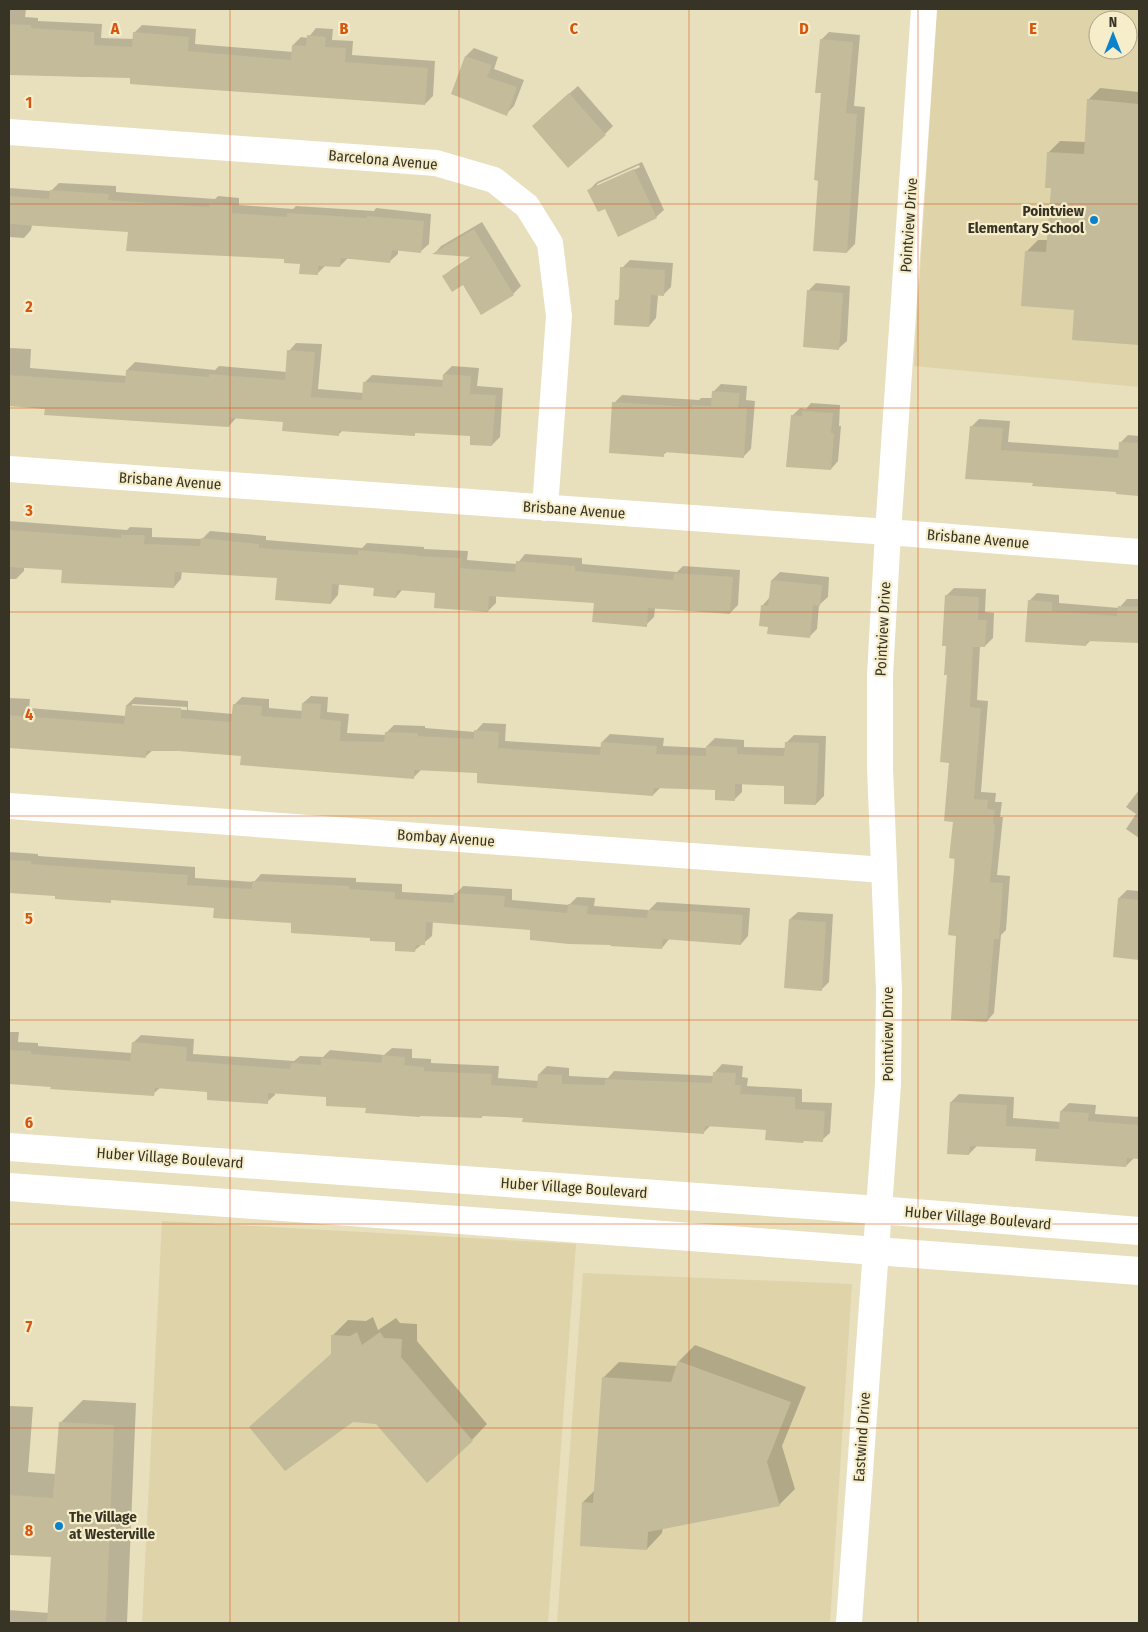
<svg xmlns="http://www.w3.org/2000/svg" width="1148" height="1632" font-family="'Fira Sans Condensed',sans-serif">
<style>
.built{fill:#ded3a9;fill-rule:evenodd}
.shadow{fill:#0003;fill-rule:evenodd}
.building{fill:#c3bb99}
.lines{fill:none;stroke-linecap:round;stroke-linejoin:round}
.minor{stroke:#fff;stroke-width:26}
.tertiary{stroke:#fff;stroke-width:28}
.grid{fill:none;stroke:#d6550f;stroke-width:1;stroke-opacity:0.55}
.poi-dot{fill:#0c82cb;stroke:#f6edca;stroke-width:2}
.labels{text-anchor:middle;stroke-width:4.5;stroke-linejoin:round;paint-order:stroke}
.street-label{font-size:15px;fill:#373426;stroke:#f6edca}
.poi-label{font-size:15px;font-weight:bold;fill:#373426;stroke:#f6edca;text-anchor:end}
.grid-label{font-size:16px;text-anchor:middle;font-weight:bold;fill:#d6550f;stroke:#f6edca;stroke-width:4.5;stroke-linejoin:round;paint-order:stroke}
</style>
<rect width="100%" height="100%" fill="#e8dfbd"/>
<path class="built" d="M937,9H1139V387L914,366ZM1098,20H1128V50H1098Z
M162,1221L576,1244L548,1623H142Z
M583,1273L852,1284L830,1623H557Z"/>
<path class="shadow" d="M9,9H26L25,17L38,18V21L102,24L101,38L134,39V33L142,25L196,29L195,44L293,52V45L301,37L308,38L316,28L333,29L332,40L353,41L352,55L435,61L433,96L425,104L131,77H89L9,73Z
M829,32L860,35L854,106L865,107L855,244L847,252L820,179L822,92L821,40Z
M474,48L498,57L494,69L524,80L514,106L506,114L453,93L466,56Z
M578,86L613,126L605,134L541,118Z
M1100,88L1139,92V344L1073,339L1075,309L1026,252L1038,240H1048L1053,187L1048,153L1060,141L1086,142L1088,100Z
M642,162L664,210L656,217L606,207L589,190L597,182ZM639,165L640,167L597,187V184Z
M59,183L116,186V192L215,199L218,196L239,198V205L293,209L296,206L374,211L376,208L431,214L429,244L421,251L398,249V254L390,261L348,258L340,266H325L317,274L302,263L286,258L129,231L32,225L31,230L24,238L9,237V188L51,191Z
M482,222L521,286L513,294L464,283L444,276L452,269L472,256L435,253L441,246Z
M630,260L673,263L671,287L663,295H658L656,318L649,326L617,301L620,297L622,268Z
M816,283L850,286L847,341L839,348L808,291Z
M296,343L322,344L318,389L364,393V383L372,375L444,380V374L452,366L479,368L477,386L503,388L500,437L492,445L471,435L417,431L414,435L343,430L339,434L284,421L237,417L229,426L9,405V348L31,349L30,368L127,376V370L135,362L215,370L219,366L287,372L289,351Z
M721,384L747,386L746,400L755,401L751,449L743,457L668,451L663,455L614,403L622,395L699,400L701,398H713V392Z
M811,403L840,405L839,426H841L838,461L831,469L792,416L800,408L806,409Z
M979,419L1010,421L1008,442L1120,450V443L1128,435L1139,436V494L1117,493V491L1034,482L971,427Z
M9,521L127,530L130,527L152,528V537L202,539L210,531L266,536V540L362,548L367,543L424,547V549L468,551L467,560L517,564L525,554L582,558V564L677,572L683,566L740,570L738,605L730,613L655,608L654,617L646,625L595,602L496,595V603L488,611L437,592L403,589L396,597L375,587L339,584L338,595L331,603L278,577L182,571L181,579L174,587L63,568L24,566V571L16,579H9Z
M780,572L829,577L828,597L819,605L817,629L809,637L769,626L762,606L770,597L772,580Z
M954,588L986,589L985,612L994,613L993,638L985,646H980L977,700L988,701L981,792L996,793L995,802H1002L1000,817H1003L997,875L1010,876L1006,930L1001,935L994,1013L987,1021L957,934L946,596Z
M1037,593L1059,595V603L1119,608L1127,599H1139V642L1091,640L1086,645L1030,600Z
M311,696L328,697L327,712L349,714L347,733L386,735V733L394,725L425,726V728L475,732L483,723L506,724L505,741L602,747V742L610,734L664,738L663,746L707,748V746L715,738L744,740V747L786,748V743L794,735L826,736L824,796L816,804L786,785L742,783V792L734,800L716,789L661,787L653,795L479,772L422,769L414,777L242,755L179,750H153L145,757L9,747V698L30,699L29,708L126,716L127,705L135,697L188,701V710L233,714L234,705L242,697L269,699V708L303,711V703ZM132,704L187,707V710L132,706Z
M1139,790V838L1126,829L1136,814L1126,807Z
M9,852L38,854V856L195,867V878L254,882L261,874L356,878V882L402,884V892L455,895L463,886L512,889V900L569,905L577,897L595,898L594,906L649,910L657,902L750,908L748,936L741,944L670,938L662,948L532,929L433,921L432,936L414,951L397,941L215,907L113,898L110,901L56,895L9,892Z
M1127,890L1139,891V959L1114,956L1119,898Z
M798,912L833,914L829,982L821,990L790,919Z
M1139,986V1014H1138Z
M9,1032H19L18,1042L38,1043V1046L132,1053L133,1043L141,1035L194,1039L193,1054L294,1061L300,1056L323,1057L330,1050L384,1055L392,1048L412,1049V1058L431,1059V1063L499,1066L498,1078L539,1081V1074L547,1066L569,1068V1076L608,1078L614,1071L714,1076L715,1072L722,1064L743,1066L742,1077L748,1078L747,1086L802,1089V1102L832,1103L830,1133L822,1140L767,1129L711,1125L704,1132L524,1117L483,1115L482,1117L367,1106L327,1096L275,1092V1095L267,1102L209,1091L161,1087L153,1094L9,1082Z
M959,1094L1014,1097L1013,1118L1061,1122V1111L1069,1103L1096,1105L1095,1114L1139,1117V1158H1134L1126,1166L1037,1148L977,1146L969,1154L951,1102Z
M373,1317L378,1330L396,1318L400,1323L417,1324V1341L487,1424L472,1440L333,1353V1335L348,1320L366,1321Z
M695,1345L806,1387L782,1446L795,1489L779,1505L663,1527L662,1533L647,1549L583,1502L595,1490L603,1378L619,1362L677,1366L679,1361Z
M83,1400L136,1403L127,1623H9V1610L49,1613L52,1556L9,1553V1406L33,1407L28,1472L56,1474L60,1423Z"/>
<path class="building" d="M9,24L31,25V28L94,32V45L132,47L133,32L189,37L188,51L291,60L292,45L306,46L307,35L326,37L325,47L346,48L345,62L428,68L425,105L130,84V78L9,75Z
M820,39L853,42L846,113L857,114L847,253L813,251L818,181L814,180L821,93H815Z
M465,56L492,65L487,77L517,87L507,116L451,94Z
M569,93L606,135L568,168L532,126Z
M1087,99L1139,104V345L1072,340L1074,310L1021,306L1025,251L1046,252L1051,188H1045L1047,152L1084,154Z
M634,169L657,218L618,237L605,209L598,212L587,190Z
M50,190L109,194L108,200L209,207V203L232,205V213L287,217V213L367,218V216L424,221L421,253L392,250L390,263L341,258L340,267L318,266V275L299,274L300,264L284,263V259L126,251L128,232L9,224V196L49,199Z
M474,229L514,295L481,315L463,285L452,292L442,276L472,257L432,254Z
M620,267L665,270L664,296L651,295L649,327L614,325L615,300H619Z
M807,290L843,293L839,350L803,347Z
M287,350L315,352L311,397L362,400L363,382L442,387L443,374L471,376L470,394L496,395L492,446L470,445V436L415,433V436L339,431V436L282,431L283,422L230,418L229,427L44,415L45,409L9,406V375L125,383L126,370L209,377V374L285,380Z
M712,391L740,393L738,408H747L744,458L664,452V457L609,453L612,402L692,407V405L711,406Z
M802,411L833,413L831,433L834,434L831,470L786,467L791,415L802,416Z
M970,426L1003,428L1001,450L1118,458L1119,442L1139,443V496L1116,494V492L1032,486L1033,483L965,479Z
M9,530L121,538V535H145L144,544L200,546L201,538L259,544V548L358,555V550L417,555V556L461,558L460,568L515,572L516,561L575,566V571L673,580L674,573L733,577L730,614L648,608L647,627L592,622L594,603L489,596L488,612L434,608L435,593L397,590L396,598L373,596L374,588L332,584L331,604L275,600L277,578L175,572L174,588L61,583L62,570L9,567Z
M771,580L822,585L820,606L813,605L810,638L767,634L768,627L759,626L761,605L768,606Z
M945,595L979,597L978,620H987L985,647H973L970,707L981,708L974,799L988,800L987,809L995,810L993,824L995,825L990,882L1003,883L999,939H994L987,1022L951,1020L956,936L948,935L955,859L949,858L953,822L944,821L949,763L940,762L947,675H944L946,646H942Z
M1028,600L1052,602V611L1117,616L1118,606L1139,607V643L1087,641L1086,646L1025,642Z
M302,703L321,704L320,719L341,721L340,741L384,742L385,732L418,733V736L474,739V730L499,732L498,748L600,755L601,742L657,746L656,754L706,756V746L737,747V754L784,756L785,742L819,743L816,805L784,804V786L735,784V801L715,800V790L654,788L653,796L477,783V773L414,770V779L240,765L241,756L179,751H146V758L9,748V715L124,724L126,705L181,708V718L231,722L233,704L262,706L261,716L301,719Z
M9,860L31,861V864L188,875L187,885L252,889V881L294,883L349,886V889L395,892V899L454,903V893L505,896L504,907L567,913L568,904L588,906L587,914L647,918L648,910L690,912L691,911L743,915L741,945L663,939L662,949L610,946L611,945L569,944L530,940V930L426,922L425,945H416L415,952L395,951V942L370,941V938L291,933V923L213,918L214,908L111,900V903L55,899V896L9,893Z
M1118,898L1139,900V960L1113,957Z
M789,919L826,922L822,991L784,988Z
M132,1042L187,1047L186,1061L290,1069L291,1063L321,1065V1058L382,1063V1055L405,1057L404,1065L424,1067V1071L492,1074L491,1085L537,1088L538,1074L562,1075V1084L605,1085V1079L712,1083L713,1072L736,1073L735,1085H741L740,1094L795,1097V1109L825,1111L823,1142L804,1141L803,1143L765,1140L766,1130L705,1126L704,1134L522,1122L523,1118L482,1116V1118L420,1116V1117L365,1113L366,1108L326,1106V1097L268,1093V1104L207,1100V1092L155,1088L154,1096L50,1089L51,1087L9,1084V1050L31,1051V1054L130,1061Z
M950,1102L1007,1105L1006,1126L1059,1129L1060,1111L1089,1113L1088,1121L1139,1125V1159L1127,1158L1126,1167L1035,1161L1036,1149L970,1146L969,1155L947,1154Z
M357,1332L362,1345L380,1332L384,1338L402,1339L401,1357L473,1441L427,1483L376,1424L353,1422L285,1471L249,1427L331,1354V1335L350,1336Z
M678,1361L791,1402L767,1462L780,1506L648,1532L647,1550L580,1546L582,1502L593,1503L602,1377L671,1382Z
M59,1422L114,1425L106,1623H47L51,1557L9,1555V1495L53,1498Z"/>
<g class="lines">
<path class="minor" d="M9,132L436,163L494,180L527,206L550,243L559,316L545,508
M9,469L888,532L1139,552
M9,806L884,870
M849,1623L888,1084L889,990L880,768V675L888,532L924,9"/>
<path class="tertiary" d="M9,1147L878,1210L1139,1231
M9,1187L704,1238L1139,1271"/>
</g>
<path class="grid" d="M230,9V1623M459,9V1623M689,9V1623M918,9V1623M9,204H1139M9,408H1139M9,612H1139M9,816H1139M9,1020H1139M9,1224H1139M9,1428H1139"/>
<g class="poi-dot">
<circle cx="1094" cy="220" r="5"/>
<circle cx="59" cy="1526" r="5"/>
</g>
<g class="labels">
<g class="street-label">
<text transform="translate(383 160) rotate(5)" y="5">Barcelona Avenue</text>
<text transform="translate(909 225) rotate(-86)" y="5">Pointview Drive</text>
<text transform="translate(170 481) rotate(4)" y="5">Brisbane Avenue</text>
<text transform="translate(574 510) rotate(4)" y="5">Brisbane Avenue</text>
<text transform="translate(978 539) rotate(5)" y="5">Brisbane Avenue</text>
<text transform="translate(883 629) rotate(-87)" y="5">Pointview Drive</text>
<text transform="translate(446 838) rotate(4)" y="5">Bombay Avenue</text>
<text transform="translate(888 1034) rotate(-90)" y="5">Pointview Drive</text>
<text transform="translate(170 1158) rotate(4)" y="5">Huber Village Boulevard</text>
<text transform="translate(574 1188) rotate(4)" y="5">Huber Village Boulevard</text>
<text transform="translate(978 1218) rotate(5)" y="5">Huber Village Boulevard</text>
<text transform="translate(862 1437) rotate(-86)" y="5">Eastwind Drive</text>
</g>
<g class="poi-label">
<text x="1084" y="216">Pointview<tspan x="1084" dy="17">Elementary School</tspan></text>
<text x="69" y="1522" text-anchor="start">The Village<tspan x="69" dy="17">at Westerville</tspan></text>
</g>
</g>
<g class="grid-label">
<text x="115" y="34">A</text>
<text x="344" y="34">B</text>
<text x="574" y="34">C</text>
<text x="804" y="34">D</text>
<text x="1033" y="34">E</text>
<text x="29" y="108">1</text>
<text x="29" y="312">2</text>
<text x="29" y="516">3</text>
<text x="29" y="720">4</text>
<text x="29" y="924">5</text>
<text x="29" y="1128">6</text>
<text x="29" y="1332">7</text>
<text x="29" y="1536">8</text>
</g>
<rect width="1148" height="1632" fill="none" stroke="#373426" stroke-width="20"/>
<g transform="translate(1113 35)"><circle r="24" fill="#f6edca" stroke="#aaa388"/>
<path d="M0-4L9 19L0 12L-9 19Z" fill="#0c82cb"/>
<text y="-8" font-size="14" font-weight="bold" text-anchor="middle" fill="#373426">N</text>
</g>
</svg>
